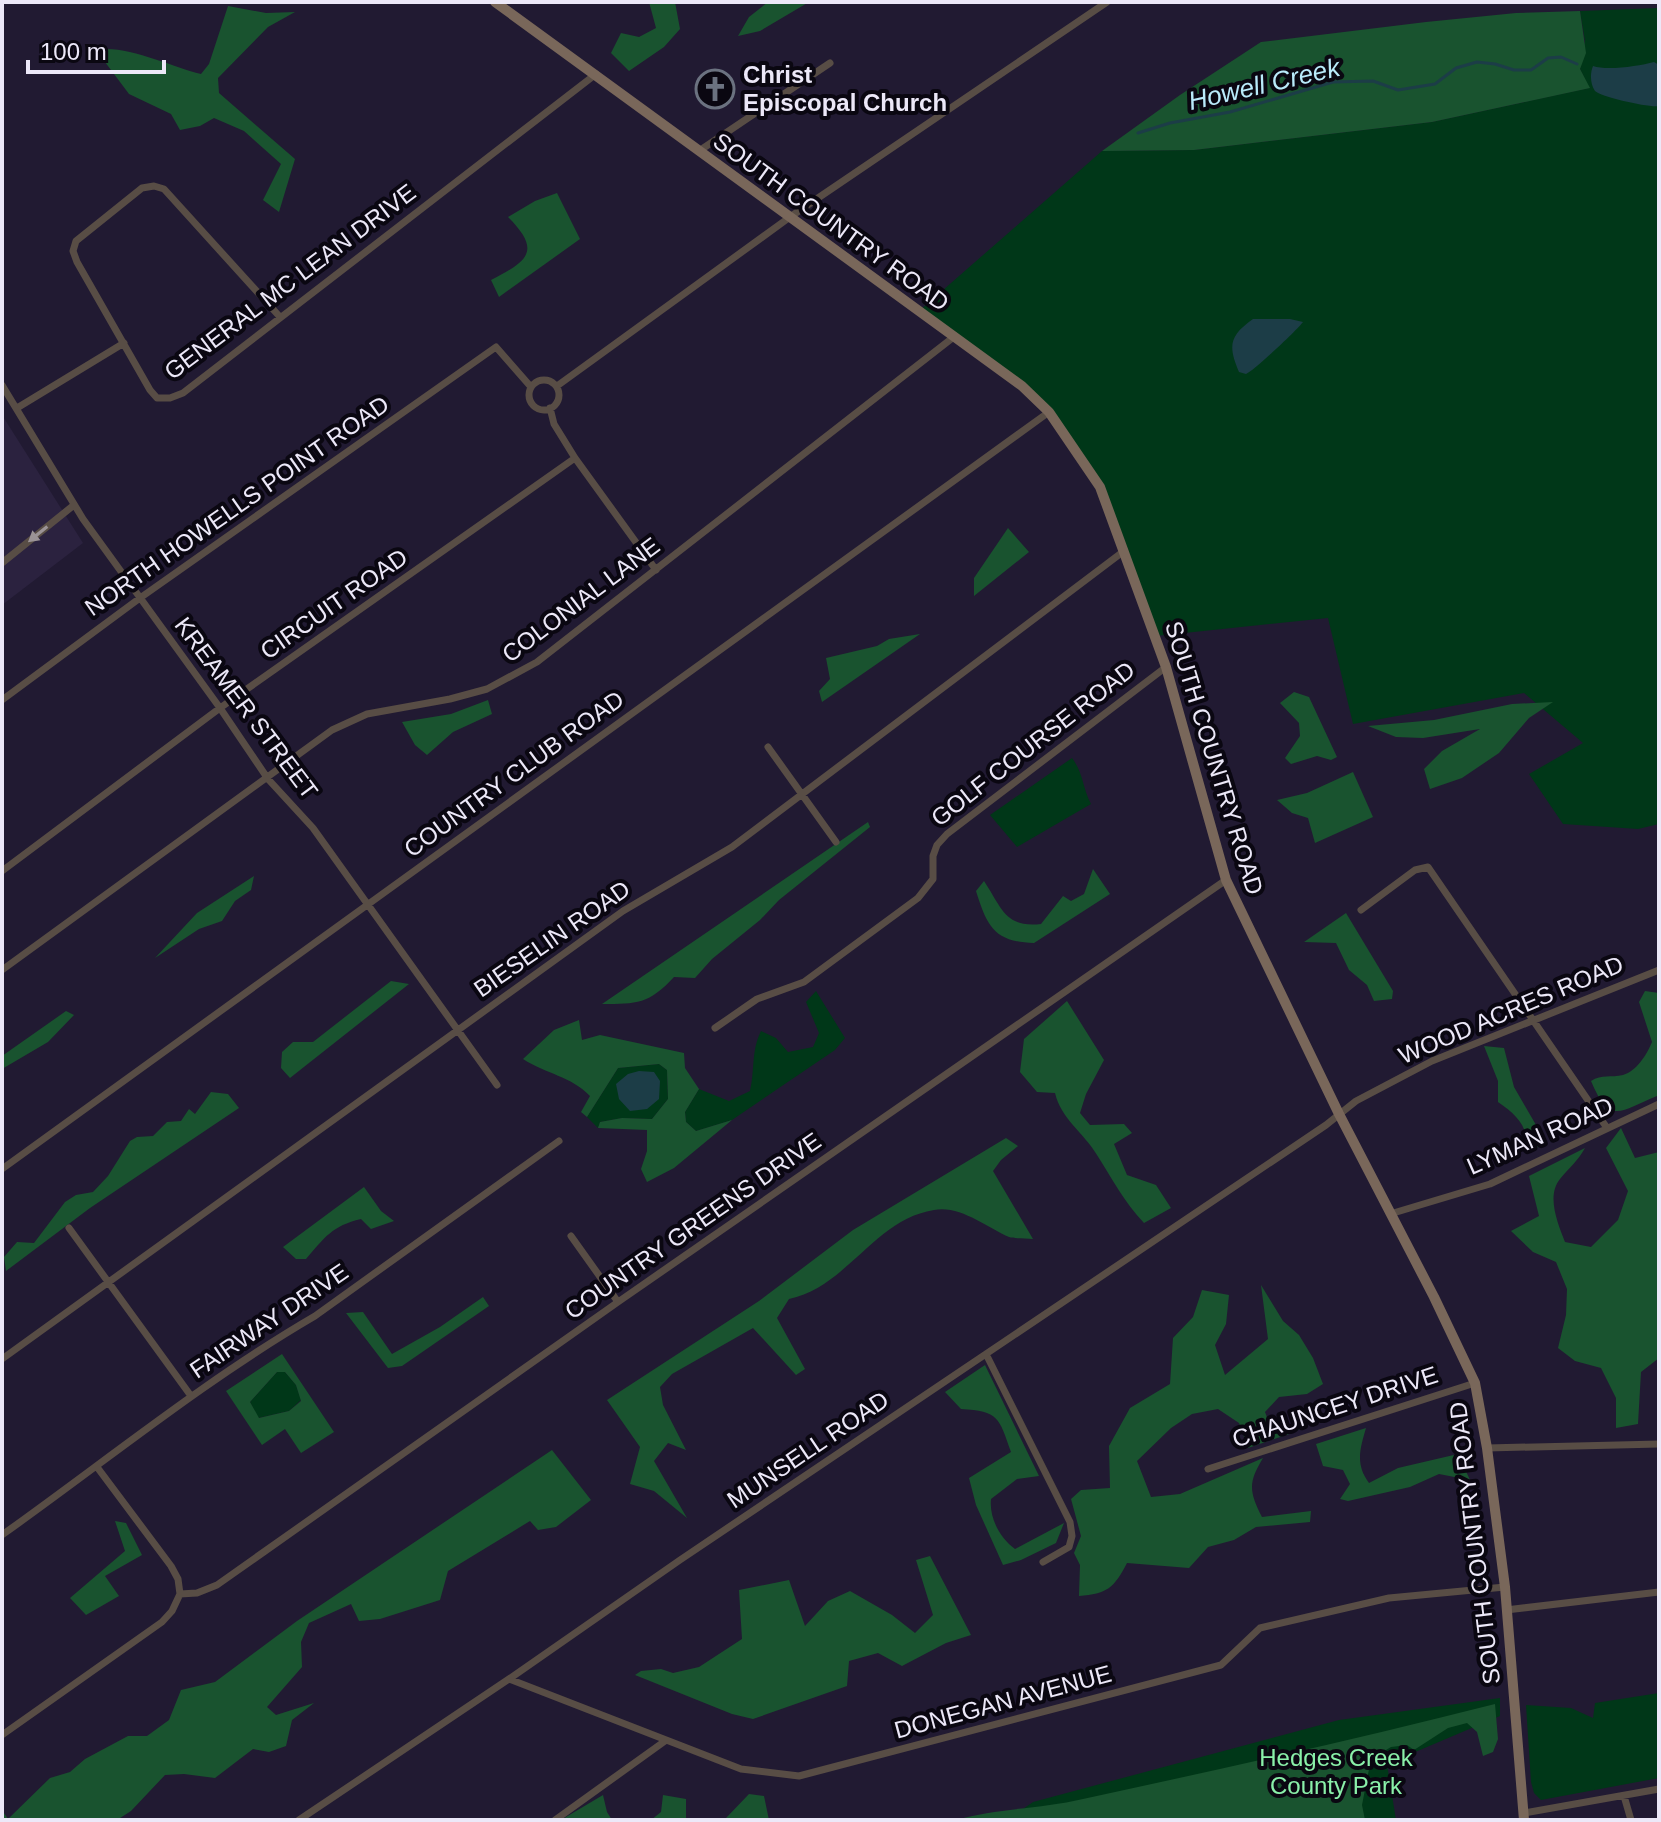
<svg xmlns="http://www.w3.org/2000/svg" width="1661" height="1822" font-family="Arial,sans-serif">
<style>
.built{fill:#2b223f}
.green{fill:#003718}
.forest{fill:#19532f;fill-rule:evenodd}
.water{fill:#1c3d47}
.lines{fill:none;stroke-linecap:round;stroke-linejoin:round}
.stream{stroke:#1c3d47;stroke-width:3}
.minor{stroke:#584d45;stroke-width:7}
.secondary{stroke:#79675a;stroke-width:10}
.oneway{fill:#9b9396}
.labels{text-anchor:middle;stroke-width:8;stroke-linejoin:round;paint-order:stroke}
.poi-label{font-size:24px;font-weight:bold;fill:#ece8f8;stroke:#0a0711;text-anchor:start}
.street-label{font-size:24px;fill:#ece8f8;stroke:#0a0711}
.park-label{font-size:24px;fill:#8af0a9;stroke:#0a0711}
.water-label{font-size:26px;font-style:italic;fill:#b9eafa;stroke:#0a0711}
</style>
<rect width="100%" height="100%" fill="#211a32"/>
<path class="built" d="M2,415L83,543L2,605Z"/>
<path class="green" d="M1659,8V824L1638,829L1563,824L1529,774L1583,743L1524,693L1353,724L1328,618L1156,636L1100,487L1049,412L919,311L1102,151L1194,150L1432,122L1589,88L1580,69L1585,41L1580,11Z
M1072,758C1084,774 1082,787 1091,804L1017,847L990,815Z
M816,991L845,1038L835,1050L732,1120L696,1131L686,1122L685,1112L699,1089L729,1101L750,1091C755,1070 751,1051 761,1031L776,1038L788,1052L813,1047L819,1033L806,1002Z
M659,1064L667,1070L668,1099L652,1119L622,1118L600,1122L598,1128L587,1117L618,1068Z
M277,1372H285L296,1385L301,1400L289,1411L258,1418L250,1402Z
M1659,1693V1778L1541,1800L1534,1793L1531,1782L1526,1705L1571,1708L1593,1718L1595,1703Z
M1500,1698V1716L1387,1764L1396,1820H1007L1033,1802L1339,1720Z"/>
<path class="forest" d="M649,2H675L680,29L664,47L629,71L611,53L621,33L639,37L656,28Z
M768,2H809L760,31L738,36L749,17Z
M228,6L266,13L295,12L268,27L218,78L219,93L295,159L279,212L263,200L281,164L244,131L214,118L200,126L180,130L171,114L129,94L96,50C125,44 172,67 201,74L209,64Z
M1580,11L1586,53L1580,69L1590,88L1432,122L1194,150L1102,151L1180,95L1261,42L1426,22L1516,13Z
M557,193L580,239L499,297L491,280C528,261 542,251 508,217L535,201Z
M1008,528L1029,552L974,596V578Z
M920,634L822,702L819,691L830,679L826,658L877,646L889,639Z
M1294,692L1309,697L1337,757L1331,760L1317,756L1291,764L1285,758L1300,736L1299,723L1280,703Z
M488,700L492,714L453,732L427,755L415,745L402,722L451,714Z
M1553,702L1529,718L1499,753L1462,778L1430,789L1424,769L1442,751L1480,729L1423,738L1396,737L1368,726L1434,720L1512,704Z
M1353,772L1373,817L1315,843L1308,818L1292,813L1277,800L1307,793Z
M868,822L870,827L779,900L760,920L712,959L695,978L674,977C649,1004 637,1004 602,1004Z
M1093,869L1110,894L1034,943C994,942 987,926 976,891L984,881C1002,908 1005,928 1041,924L1063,896L1071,901L1084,894Z
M254,876L251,890L235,901L222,921L199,929L155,958L197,913Z
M1346,913L1393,991L1392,999L1374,1001L1367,985L1349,970L1336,943L1304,942Z
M391,981L409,984L290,1078L281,1068L282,1052L293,1042H313Z
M1645,991L1659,993V1092L1657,1096C1620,1111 1610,1126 1591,1081C1602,1074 1611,1078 1623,1075C1637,1071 1647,1054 1652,1042L1639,1002Z
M1067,1001L1104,1060L1086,1094L1080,1113L1090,1125L1124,1124L1132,1133L1114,1144L1127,1175L1156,1185L1171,1208L1144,1223C1124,1202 1113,1180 1097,1155C1084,1133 1061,1119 1055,1093L1037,1092L1020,1072L1024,1039Z
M66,1011L74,1015L48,1042L2,1069V1056Z
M579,1020L582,1040L600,1035L684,1053L685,1068L699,1089L685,1112L686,1122L696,1131L732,1120L674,1168L647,1182L641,1169L647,1151V1130L598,1128L600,1122L622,1118L652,1119L668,1099L667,1070L659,1064L618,1068L587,1117L581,1112L590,1096C571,1076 546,1074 523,1059L554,1030Z
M1484,1046L1504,1048L1514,1087L1547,1144L1527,1151C1529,1127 1517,1115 1498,1102V1081Z
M211,1092L228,1094L239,1108L90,1208L6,1271L4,1257L17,1242L34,1243L65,1202L76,1195L93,1192L108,1176L130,1141L137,1137L153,1136L167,1122L181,1121L189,1109L195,1114Z
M1621,1128L1635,1158L1659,1152V1358L1641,1372L1638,1424L1616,1428V1398L1601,1368L1575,1361L1558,1348L1566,1315L1567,1289L1556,1262L1533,1252L1511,1231L1539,1216L1529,1176L1585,1148C1578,1161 1569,1168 1560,1179C1546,1196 1558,1224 1565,1242L1591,1247L1618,1220L1628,1191L1606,1148Z
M1006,1138L1018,1146L1001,1160L993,1171L1033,1239C1026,1238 1015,1239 1009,1237C986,1227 960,1205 934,1210C875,1219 847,1287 789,1299L777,1318L805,1369L796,1375L753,1328L672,1374L660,1387L663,1405L686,1450L668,1443L654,1461L687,1518L654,1491L630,1484L640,1447L607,1400L759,1301L853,1230Z
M364,1187L381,1211L394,1221L371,1229L361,1219C332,1226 325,1237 306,1259H296L283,1247Z
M1261,1285L1283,1321L1299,1335L1313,1358L1323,1384L1307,1394L1279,1397L1265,1412L1271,1427L1309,1423L1295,1432L1248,1448L1239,1423L1218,1409L1192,1414L1171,1428L1137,1461L1151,1497L1180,1494L1263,1458C1248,1483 1249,1491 1262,1517L1311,1511L1310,1522L1256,1527L1234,1540L1208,1547L1189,1568L1127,1563C1114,1588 1107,1594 1079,1596L1080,1565L1074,1553L1081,1536L1071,1499L1081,1490L1110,1488L1109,1446L1130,1408L1170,1384L1173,1338L1193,1317L1202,1290L1229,1295L1226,1324L1215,1345L1225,1375L1268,1339Z
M483,1297L489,1306L402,1366L388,1368L346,1313L363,1312L392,1354L440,1327Z
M282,1354L334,1432L301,1453L285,1429L262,1445L226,1391ZM277,1372H285L296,1385L301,1401L289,1411L259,1418L250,1402Z
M985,1365L1039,1476L1017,1479L991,1499C989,1518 1000,1538 1015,1549L1064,1523L1056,1543L1021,1560L1003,1565L976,1505L969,1478L1011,1452C999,1418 999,1411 961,1409L945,1392Z
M1366,1428C1360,1449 1355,1464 1369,1483L1398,1468L1458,1454L1470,1480L1439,1474L1410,1487L1348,1501L1340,1499L1350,1484L1343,1470L1323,1466L1316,1444Z
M552,1450L591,1500L556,1527L538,1530L530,1521L448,1571L440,1600L380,1619L359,1621L351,1604L309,1623L301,1642L302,1667L267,1707L276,1715L314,1703L292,1720L286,1746L269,1752L253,1749L215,1778L184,1774L165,1775L131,1811L117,1820H2V1810L8,1819L50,1778L70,1772L85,1759L128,1736H147L169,1720L181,1690L215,1682L297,1621Z
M115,1521L126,1523L142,1555L105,1576L119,1596L86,1615L70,1598L125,1551Z
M930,1556L971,1635L946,1643L902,1666L878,1653L849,1661L847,1686L753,1719L732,1714L635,1675L641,1671L661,1669L673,1673L699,1667L742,1639L739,1590L789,1580L805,1626L828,1601L850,1591L892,1615L915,1633L933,1615L916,1560Z
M1495,1704L1498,1739L1493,1752L1483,1756L1477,1732L1467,1723L1448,1728L1414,1750L1407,1745L1391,1747L1371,1759L1362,1805L1365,1820H956C997,1808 1041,1809 1083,1799C1221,1769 1358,1739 1495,1704Z
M749,1794L764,1796L769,1820H716L726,1818Z
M603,1795L607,1812L612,1820H561Z
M663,1795L686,1799V1820H651L661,1812Z"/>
<path class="water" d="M1654,62L1659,65V106C1650,108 1601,97 1595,91C1590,84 1590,73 1593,66C1607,71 1639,66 1654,62Z
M1253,319H1290L1303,322C1299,328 1254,371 1246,374L1239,372C1228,346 1229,336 1253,319Z
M639,1071L654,1072L660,1081L659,1099L647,1109L630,1111L619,1099L616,1084L628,1074Z"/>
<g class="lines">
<path class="stream" d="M1138,133L1170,123L1230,112L1333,82L1373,81L1398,90L1435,84L1456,68L1477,62L1495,64L1514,70H1531L1548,58L1561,57L1577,64"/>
<path class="minor" d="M699,151L830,63
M280,317L164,189L154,186L142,188L76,241L73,251L77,262L150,390L157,398H170L183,393L596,74
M529 395a15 15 0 1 1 30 0a15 15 0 1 1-30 0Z
M2,385L83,519L220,708L268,779L313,828L497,1085
M557,386L790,217L1107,2
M17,408L124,343
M550,408L554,424L575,458L656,570
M2,563L74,505
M2,700L140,598L496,347L531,387
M768,747L836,842
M2,871L220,708L575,458
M1361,910L1415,870L1428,867L1607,1128
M2,970L332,730L367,714L450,699L487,689L537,662L955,336
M715,1028L757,999L804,982L918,898L933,879V856L937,845L947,834L1166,667
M2,1169L1049,412
M1390,1214L1490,1184L1659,1104
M69,1228L191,1396
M571,1236L618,1302
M986,1354L1070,1522L1072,1536L1069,1547L1043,1562
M2,1359L623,911L732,847L1124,551
M1487,1448L1659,1444
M97,1467L171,1566L178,1579L180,1594
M1208,1469L1475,1383
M2,1535C106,1461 205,1380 315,1316L559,1141
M180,1594L197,1593L217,1585L618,1302L1226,880
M1506,1610L1659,1592
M509,1679L741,1769L799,1776L1221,1665L1260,1628L1389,1598L1505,1587
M2,1735L162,1622L172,1611L180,1594
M1624,1796L1631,1820
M1524,1813L1659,1789
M299,1820L509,1679L680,1560L1326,1125L1356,1101L1432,1061L1659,970
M555,1820L665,1741"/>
<path class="secondary" d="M495,2L1022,386L1049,412L1100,487L1166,667L1226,880L1339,1114L1434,1297L1475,1383L1487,1448L1505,1587L1524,1820"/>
</g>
<defs><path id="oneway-solid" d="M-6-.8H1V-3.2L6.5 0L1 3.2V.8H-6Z" transform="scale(2)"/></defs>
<use class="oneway" href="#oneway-solid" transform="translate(38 534) rotate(141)"/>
<defs>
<symbol id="church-ring" viewBox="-11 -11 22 22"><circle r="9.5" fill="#0a0711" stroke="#6b7280" stroke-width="1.5"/><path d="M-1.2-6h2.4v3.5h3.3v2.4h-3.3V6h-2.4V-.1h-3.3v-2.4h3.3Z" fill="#6b7280"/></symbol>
</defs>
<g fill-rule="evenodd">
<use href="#church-ring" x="693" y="67" width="44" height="44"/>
</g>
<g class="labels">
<g class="poi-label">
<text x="743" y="83">Christ<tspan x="743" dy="28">Episcopal Church</tspan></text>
</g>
<g class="street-label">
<text transform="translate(831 222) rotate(36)" y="8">SOUTH COUNTRY ROAD</text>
<text transform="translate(290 282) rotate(-37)" y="8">GENERAL MC LEAN DRIVE</text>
<text transform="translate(237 506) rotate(-35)" y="8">NORTH HOWELLS POINT ROAD</text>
<text transform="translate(581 600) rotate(-37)" y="8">COLONIAL LANE</text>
<text transform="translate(334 604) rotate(-35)" y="8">CIRCUIT ROAD</text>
<text transform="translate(246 708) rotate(53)" y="8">KREAMER STREET</text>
<text transform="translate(1033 744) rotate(-38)" y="8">GOLF COURSE ROAD</text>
<text transform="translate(1214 758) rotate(73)" y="8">SOUTH COUNTRY ROAD</text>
<text transform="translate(514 774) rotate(-36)" y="8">COUNTRY CLUB ROAD</text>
<text transform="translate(552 939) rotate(-35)" y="8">BIESELIN ROAD</text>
<text transform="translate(1511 1010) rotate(-23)" y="8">WOOD ACRES ROAD</text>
<text transform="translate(1540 1136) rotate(-24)" y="8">LYMAN ROAD</text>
<text transform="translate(693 1226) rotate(-35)" y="8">COUNTRY GREENS DRIVE</text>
<text transform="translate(269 1321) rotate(-34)" y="8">FAIRWAY DRIVE</text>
<text transform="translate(1335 1407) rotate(-18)" y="8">CHAUNCEY DRIVE</text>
<text transform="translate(808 1450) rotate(-34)" y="8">MUNSELL ROAD</text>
<text transform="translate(1475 1543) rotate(-97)" y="8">SOUTH COUNTRY ROAD</text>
<text transform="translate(1003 1702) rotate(-15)" y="8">DONEGAN AVENUE</text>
</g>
<g class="park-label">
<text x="1336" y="1766">Hedges Creek<tspan x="1336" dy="28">County Park</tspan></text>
</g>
<g class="water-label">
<text transform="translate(1264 84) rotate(-13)" y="9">Howell Creek</text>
</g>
</g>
<rect width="1661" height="1822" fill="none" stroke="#ece8f8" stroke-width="8"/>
<path d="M28 60v12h136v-12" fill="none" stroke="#ece8f8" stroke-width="4"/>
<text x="40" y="60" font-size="24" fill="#ece8f8" stroke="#0a0711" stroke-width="6" paint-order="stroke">100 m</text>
</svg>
